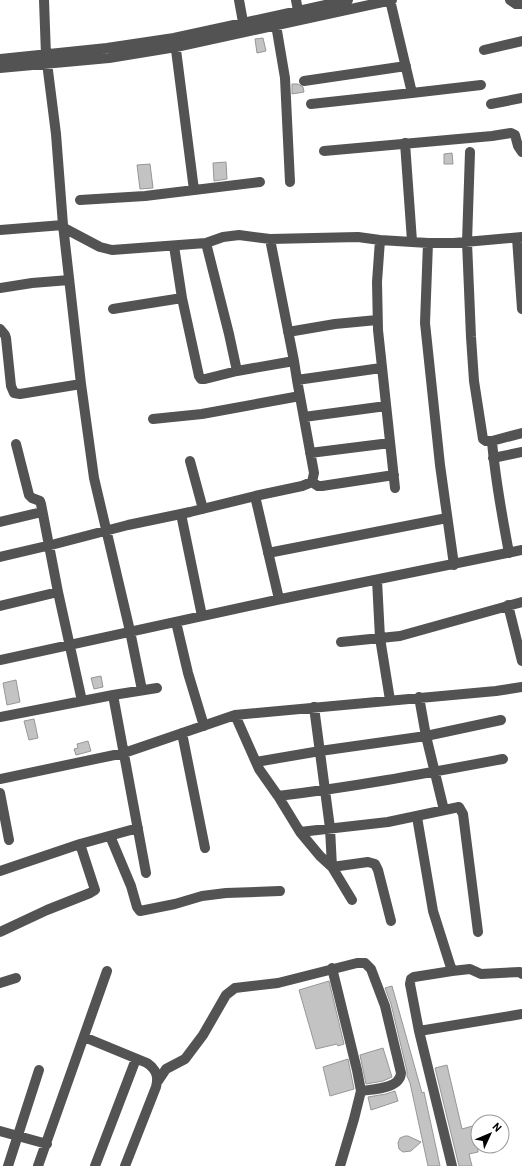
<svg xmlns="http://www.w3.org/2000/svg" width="522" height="1166" font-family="Barlow,sans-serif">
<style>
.building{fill:#c3c3c3;stroke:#979797}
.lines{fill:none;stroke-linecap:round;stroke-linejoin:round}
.minor{stroke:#535353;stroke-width:10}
</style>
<rect width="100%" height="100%" fill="#fff"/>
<path class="building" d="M263,38L266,51L257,53L255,39Z
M292,84H298L303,87L304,92L292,94Z
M452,153L453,164H444V154Z
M226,162L227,179L214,181L213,163Z
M150,164L153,188L140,189L137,165Z
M101,676L103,687L94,689L91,678Z
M16,680L20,702L7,705L3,683Z
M34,719L38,738L29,740L24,721Z
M88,741L91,751L76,755L74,749L78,748L77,744Z
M329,981L344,1044L338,1046L337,1044L316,1049L299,990Z
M392,986L422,1093L424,1092L440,1166H428L410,1083L407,1076V1071L391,1004L385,988Z
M383,1048L392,1077L383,1081L366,1084L360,1055Z
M348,1059L354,1089L330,1096L323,1067Z
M447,1065L462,1129L476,1125L478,1132V1152L469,1154L472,1166H459L435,1068Z
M395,1091L398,1101L371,1110L368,1097L386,1094Z
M405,1136H408L421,1142L411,1151L403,1152L399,1149L398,1143L400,1138Z"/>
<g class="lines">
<path class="minor" d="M44,0L46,55L56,134L63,225L81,384L94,478L130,631L142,690
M239,0L243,22
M296,0L299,16
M390,0L412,93L481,85
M510,0L516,4H522
M275,19L285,78L290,182
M175,42L194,190
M484,50L522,41
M0,59L107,48L174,38L348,0
M0,68L109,58L176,47L392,0
M304,81L406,66
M311,104L412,93
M491,104L522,98
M405,143L412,241
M324,151L492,136L511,133L515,135L518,146L522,152
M470,152L467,242L471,337L474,381L483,439L486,441H492C495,479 502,516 509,553
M80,200L145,196L260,182
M64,228L100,247L112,250L206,243L223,237L239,235L270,239L358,237L380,240L428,243H454L522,237
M0,230L63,225
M517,238L522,309
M380,240L377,282L378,330L395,488
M206,243L229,334L237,371
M428,243L425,323L440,465L454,565
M0,288L32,283L69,280
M182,298L199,376L201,379H205L237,371L294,361
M113,309L182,298L174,246
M0,329L5,335L6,338L11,386L14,393L20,394L81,384
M288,332L335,324L377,320
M297,380L381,368
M304,417L386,406
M153,419L202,414L300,396
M492,441L522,433
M16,444L29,495L32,498L40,501L41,504L58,592L82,701
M310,453L390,443
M493,458L522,452
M190,461L203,509
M312,482L318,486H322L394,475
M255,496L279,599
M181,514L202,616
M0,522L42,512
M268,553L447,518
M0,557L55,544L128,525L190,512L255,496L302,486L312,482L314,473L297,380L294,361L270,239
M377,580L380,638L390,700
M508,605L522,661
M0,606L58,592
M176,622L188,673L204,726
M341,642L400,636L522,602
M0,660L281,599L522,550
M113,695L157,688
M419,697L426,736L444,810
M314,707L330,828L332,867L352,900
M235,715L259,769L278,796L300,832L320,856L332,867L368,862L375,864L378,870L391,921
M0,717L113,695L146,873
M182,733L205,848
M256,762L320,751L426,736L501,720
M0,779L124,753L235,715L496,691L522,687
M0,793L9,840
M278,796C354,787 428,773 503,759
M417,817L433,911L452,971L414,977L411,979L410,984L419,1031L452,1166
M300,832L388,822L459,807L463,814L478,932
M110,836L131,886L137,907L140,911L175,904L202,896L226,893L280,891
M80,844L138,828
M0,871L80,844L95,890L90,893L47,910L0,932
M332,968L357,1070L361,1091L354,1119L340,1166
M452,971L470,969L481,974L520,972L522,974
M0,983L16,978
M419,1031L522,1014
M84,1037L147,1063C156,1069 159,1076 156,1087L125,1166
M158,1081L166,1069L185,1059L203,1035L226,995L235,988L278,983L357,963H365L371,969L385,1006L401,1073C400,1089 373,1089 361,1091
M0,1131L47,1144
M8,1166L39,1070
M38,1166L107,971
M95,1166L136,1059"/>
</g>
<g transform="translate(490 1134) rotate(46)"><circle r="19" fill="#ffffff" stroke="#999999"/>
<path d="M0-3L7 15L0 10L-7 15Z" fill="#000000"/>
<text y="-6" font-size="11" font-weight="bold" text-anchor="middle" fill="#000000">N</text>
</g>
</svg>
